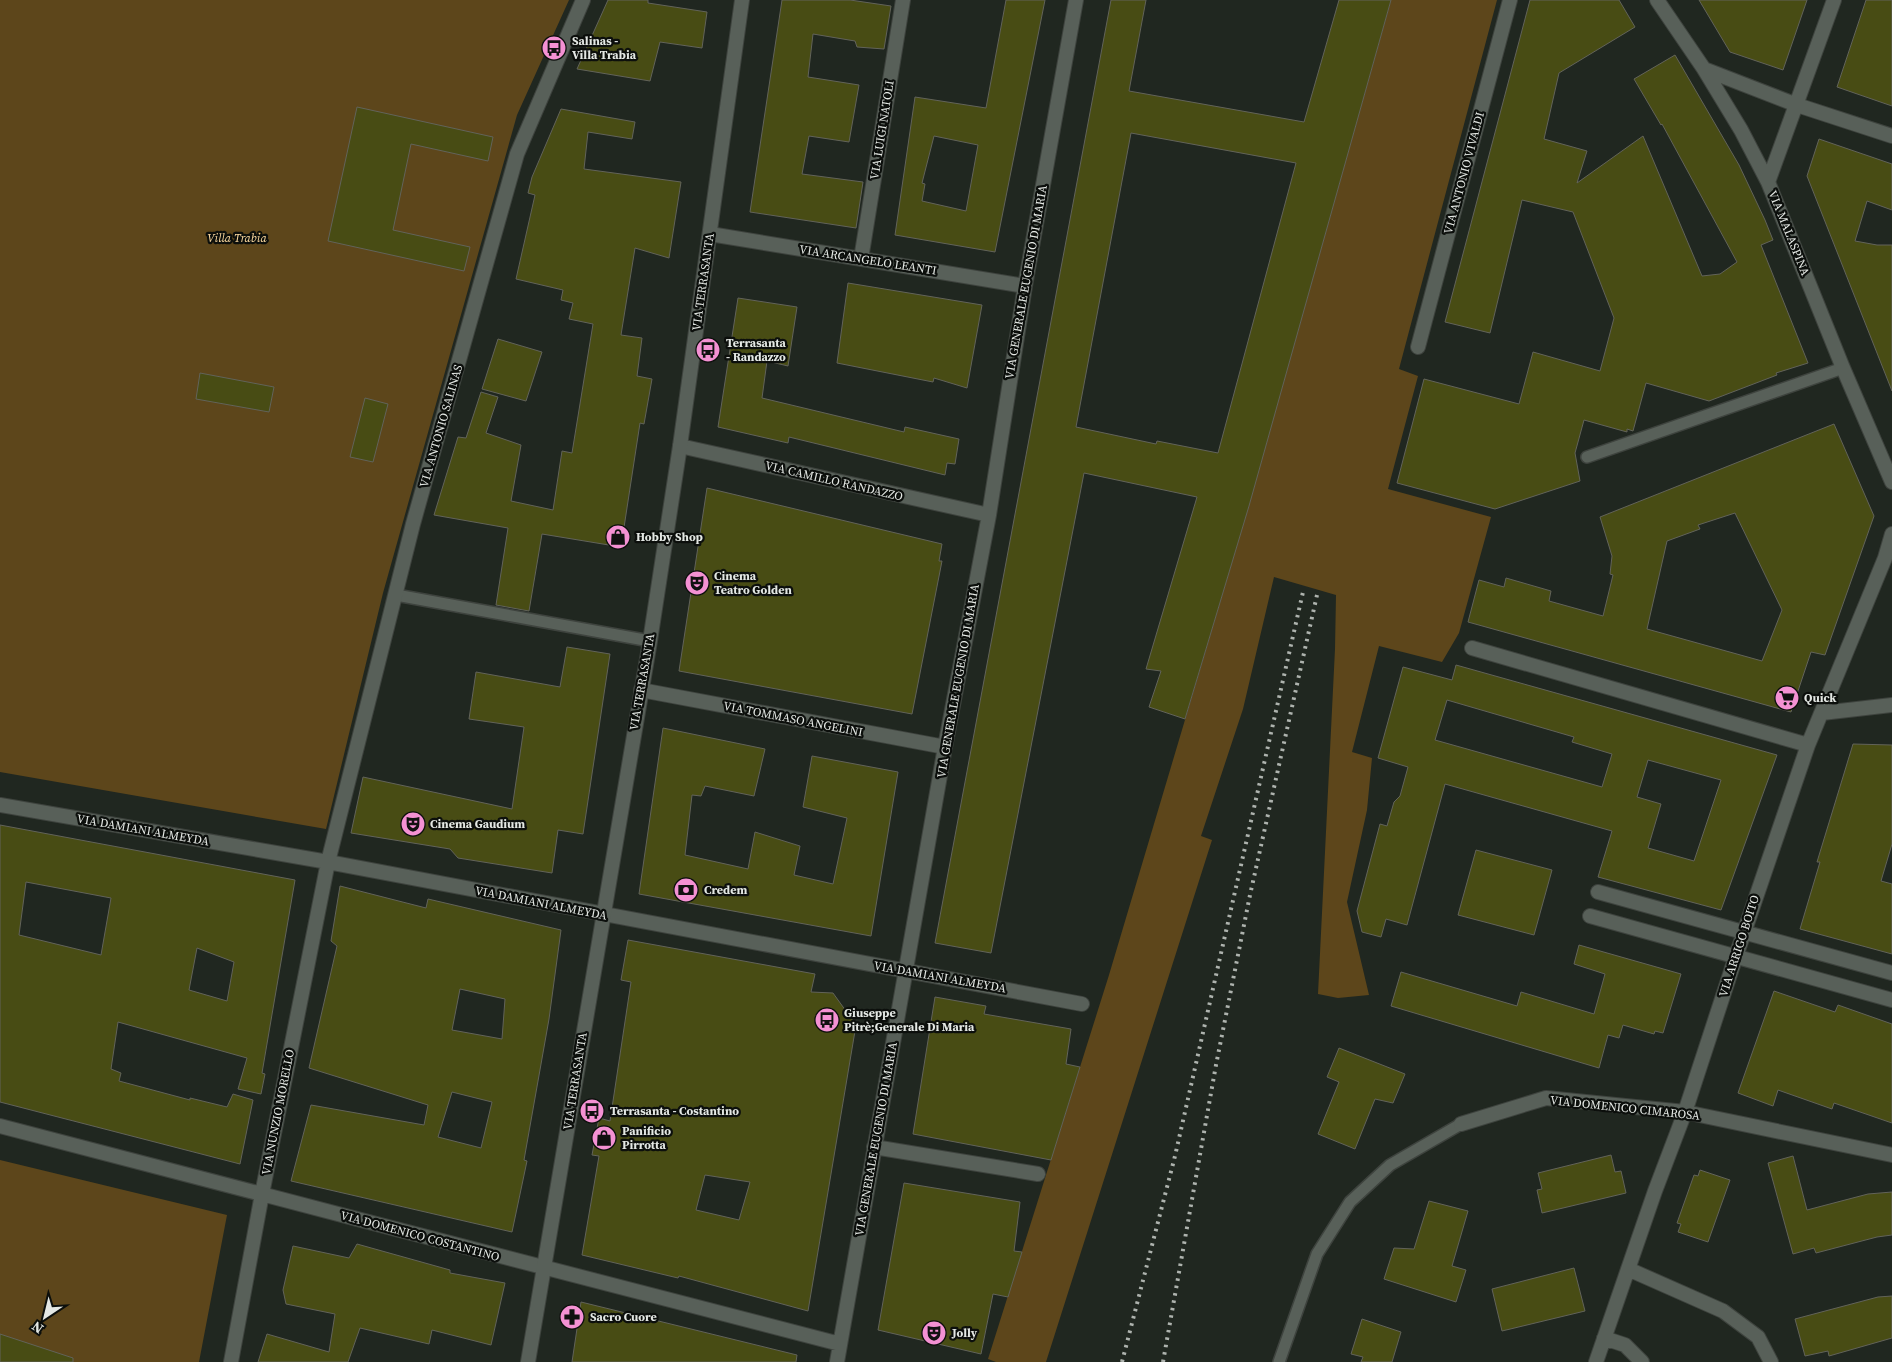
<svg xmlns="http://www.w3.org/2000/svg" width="1892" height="1362" font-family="'Source Serif 4',serif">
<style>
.green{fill:#5d461b}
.building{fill:#484c14;stroke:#62635a;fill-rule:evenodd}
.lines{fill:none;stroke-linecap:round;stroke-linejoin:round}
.service-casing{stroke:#3e433e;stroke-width:14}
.minor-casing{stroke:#3e433e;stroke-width:16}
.tertiary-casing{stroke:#3e433e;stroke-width:16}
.service{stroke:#586059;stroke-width:11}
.minor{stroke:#586059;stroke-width:14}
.tertiary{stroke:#586059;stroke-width:14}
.rail{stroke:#aeb3ae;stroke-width:4;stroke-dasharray:2.5 5;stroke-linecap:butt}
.labels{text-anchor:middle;stroke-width:4.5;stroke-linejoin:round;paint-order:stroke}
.poi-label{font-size:12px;font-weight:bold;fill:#e4e8e4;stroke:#0c0f0c;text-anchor:start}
.street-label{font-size:12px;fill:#e4e8e4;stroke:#0c0f0c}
.park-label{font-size:12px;font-style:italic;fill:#fedba0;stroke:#0c0f0c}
</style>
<rect width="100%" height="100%" fill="#202720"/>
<path class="green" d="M0,0H569L517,115L383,593L326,829L0,772Z
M1391,0H1497L1399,369L1418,376L1388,489L1491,517L1459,633L1442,662L1379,646L1352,752L1372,758L1367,810L1347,902L1369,995L1338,998L1318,994L1335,649L1336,595L1274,577L1243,709L1201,836L1212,840L1046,1362H996L988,1359L1109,975L1249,505Z
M0,1160L227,1215L199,1362H0Z"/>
<path class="building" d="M608,0H648V3L707,12L702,48L660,42L650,81L577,69Z
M782,0H850L891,6L884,49L857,47L855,41L813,34L808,77L859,85L849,142L809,136L802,174L863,182L856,228L750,212Z
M1006,0H1045L995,252L895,235L915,97L986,108ZM934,136L978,145L966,211L922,201L925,184L922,183Z
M1111,0H1146L1129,91L1304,122L1339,0H1391L1249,506L1185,719L1149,707L1161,671L1146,669L1197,497L1084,473L991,953L935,943ZM1131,133L1296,163L1218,453L1157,441L1156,444L1076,427Z
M1530,0H1619L1635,27L1559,73L1544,139L1587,151L1577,183L1643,136L1702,276L1720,274L1737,262L1662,124L1661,125L1634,79L1675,55L1739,165L1765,220L1773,240L1761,245L1808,363L1776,373L1777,375L1709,401L1646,383L1633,431L1627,429V432L1584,420L1575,453L1580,481L1495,509L1397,483L1424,379L1519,404L1533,352L1600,371L1614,318L1573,212L1522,200L1490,333L1445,322Z
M1699,0H1807L1783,70L1730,52Z
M1866,0H1892V106L1837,87Z
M357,107L493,137L488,161L411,144L393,230L470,247L464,271L328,241Z
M561,109L635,122L632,139L588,132L584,169L681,182L669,258L635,248L621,335L642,338L637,376L652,379L644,424L640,423L621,547L542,534L529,611L496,605L508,528L434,515L458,437L466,438L481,392L498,397L486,433L521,445L511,501L553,510L562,451L572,453L593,324L569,319L573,303L561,300L563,290L516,279L535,195L528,193L532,177Z
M1819,139L1892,164V210L1867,201L1855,241L1877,245H1892V391L1807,176Z
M848,283L982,305L967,388L934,378L933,382L837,363Z
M738,298L797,307L788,366L767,361L762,398L904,432L905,427L959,439L955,464L947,463L945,475L789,437L788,443L718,427Z
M498,339L542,352L526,401L482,389Z
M200,373L274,387L269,412L196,399Z
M365,398L388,404L373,462L350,457Z
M1834,424L1874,516L1825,655L1811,652L1791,712L1468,622L1479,580L1504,587L1506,578L1551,591L1549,601L1603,616L1613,575L1610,574L1612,556L1600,517ZM1735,513L1782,610L1762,661L1647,629L1667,541L1700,529L1698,525Z
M707,488L942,544L939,561H942L912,714L679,671Z
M567,647L610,654L583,834L558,830L552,873L458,858L450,849L351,833L363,777L512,809L524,727L469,719L476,672L560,687Z
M1456,665L1777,755L1721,910L1598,877L1612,831L1445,784L1407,925L1386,919L1381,937L1362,932L1357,911L1380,824L1387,826L1394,802L1400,796L1408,767L1378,758L1403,667L1452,680ZM1447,700L1574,737L1572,742L1612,754L1602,787L1435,740ZM1648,760L1721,780L1694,861L1648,848L1661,804L1637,797Z
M663,728L765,749L754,796L705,786L701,796L692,795L685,855L748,869L755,832L800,846L794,875L833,884L847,818L803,807L812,756L898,772L871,936L639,894Z
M1853,744L1892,745V844L1881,881L1892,884V954L1800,929L1820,862H1817Z
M0,825L295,880L262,1073L265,1074L261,1094L238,1089L247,1058L118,1022L111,1069L121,1073L119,1081L190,1100V1098L227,1107L233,1094L253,1100L240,1164L0,1102ZM26,882L111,898L101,955L19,935ZM197,948L234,962L227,1001L189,990Z
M1476,850L1552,870L1534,935L1458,915Z
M340,886L426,908L428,899L561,930L549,1019L524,1160L527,1161L512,1232L291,1181L311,1105L424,1125L428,1105L309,1068L337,946L331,941ZM460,989L505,999L502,1039L452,1030ZM452,1092L492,1102L481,1148L438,1137Z
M628,940L815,974L811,992L833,993L856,1025L808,1311L679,1276L678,1278L582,1255L599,1156L592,1155L599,1118L610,1121L631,982L621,980ZM705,1175L750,1182L739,1220L696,1210Z
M1579,945L1681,974L1663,1033L1655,1031L1654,1034L1623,1025L1619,1038L1608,1035L1599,1068L1391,1006L1401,972L1517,1006L1521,992L1594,1014L1605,974L1574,964Z
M1774,991L1835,1012L1838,1005L1892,1024V1123L1834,1103L1832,1109L1778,1090L1773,1106L1738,1093Z
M935,997L986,1006L984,1014L1071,1029L1066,1064L1080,1067L1051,1160L913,1134Z
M1339,1048L1405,1074L1393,1103L1375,1099L1355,1149L1318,1134L1339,1082L1327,1077Z
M1611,1155L1615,1172L1621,1171L1626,1193L1542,1213L1537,1190L1542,1189L1538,1173Z
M1793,1156L1807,1210L1868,1194L1892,1192V1235L1877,1237L1816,1253L1814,1248L1793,1254L1768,1163Z
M1700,1170L1730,1180L1708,1242L1678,1232L1681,1224L1677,1223L1694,1175L1698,1176Z
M904,1183L1020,1202L1014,1251L1022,1252L1008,1297L993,1294L981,1354L878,1330Z
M1429,1201L1468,1211L1452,1266L1466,1270L1456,1302L1384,1279L1394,1248L1414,1249Z
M357,1244L450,1270V1273L505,1283L491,1345L432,1330L429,1344L360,1328L348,1362H258L267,1334L329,1352L335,1314L286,1304L283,1290L293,1246L349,1258Z
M1574,1268L1585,1311L1502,1331L1492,1289Z
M1892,1296V1338L1829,1356L1828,1351L1805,1356L1795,1319L1878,1297Z
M581,1302L797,1355L796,1362H572Z
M1362,1319L1401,1332L1392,1362H1361L1363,1357L1351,1354Z
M0,1334L73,1358V1362H0Z"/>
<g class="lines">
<defs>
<path id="service" d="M1587,457L1843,368
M396,595L650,641
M1279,1362L1317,1254L1350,1202L1390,1165L1461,1124"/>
<path id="minor" d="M1657,0L1704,69L1741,130L1768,182L1843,368L1892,482
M1704,69L1797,105L1892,136
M1768,182L1834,0
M710,234L1025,286
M861,259L903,0
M1418,347L1510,0
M680,446L989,515
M1472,648L1808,745
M641,690L945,747
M1822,713L1892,705
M0,805L328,862L1082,1004
M1598,892L1892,973
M1590,916L1892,1000
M1461,1124L1546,1098L1685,1112L1892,1155
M0,1126C280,1198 560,1273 840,1344
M874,1147L1038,1174
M1628,1269L1723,1311L1758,1337L1771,1362
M1604,1338L1625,1345L1642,1362
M231,1362L262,1194L328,862L413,524L517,154L583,0
M837,1362L945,747L989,515L1025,286L1076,0
M1596,1362L1655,1191L1685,1112L1736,956L1808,745L1885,558L1892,534"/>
<path id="tertiary" d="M528,1362L650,641L680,446L742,0"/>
</defs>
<use href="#service" class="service-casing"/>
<use href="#minor" class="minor-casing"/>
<use href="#tertiary" class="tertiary-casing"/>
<use href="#service" class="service"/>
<use href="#minor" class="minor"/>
<use href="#tertiary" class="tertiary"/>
<path class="rail" d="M1122,1362L1175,1156L1303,592
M1163,1362L1216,1065L1250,895L1317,595"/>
</g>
<defs>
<symbol id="bus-disc" viewBox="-11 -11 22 22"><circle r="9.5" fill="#f491d3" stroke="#0c0f0c"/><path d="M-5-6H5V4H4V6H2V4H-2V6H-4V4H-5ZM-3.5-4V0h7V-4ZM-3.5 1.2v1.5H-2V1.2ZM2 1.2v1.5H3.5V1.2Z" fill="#111"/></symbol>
<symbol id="shop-disc" viewBox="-11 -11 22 22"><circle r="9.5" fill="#f491d3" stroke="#0c0f0c"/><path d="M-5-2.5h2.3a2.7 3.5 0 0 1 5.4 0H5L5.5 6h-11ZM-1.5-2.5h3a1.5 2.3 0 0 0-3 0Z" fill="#111"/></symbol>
<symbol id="theatre-disc" viewBox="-11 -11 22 22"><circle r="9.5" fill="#f491d3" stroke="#0c0f0c"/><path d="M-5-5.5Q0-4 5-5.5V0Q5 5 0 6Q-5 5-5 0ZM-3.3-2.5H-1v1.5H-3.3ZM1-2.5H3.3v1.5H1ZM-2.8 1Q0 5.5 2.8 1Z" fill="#111"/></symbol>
<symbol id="supermarket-disc" viewBox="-11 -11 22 22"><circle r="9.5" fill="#f491d3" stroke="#0c0f0c"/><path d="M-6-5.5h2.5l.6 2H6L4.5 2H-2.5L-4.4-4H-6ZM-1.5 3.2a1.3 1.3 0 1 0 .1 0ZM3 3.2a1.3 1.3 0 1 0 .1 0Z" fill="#111"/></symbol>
<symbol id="bank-disc" viewBox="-11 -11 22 22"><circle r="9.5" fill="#f491d3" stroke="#0c0f0c"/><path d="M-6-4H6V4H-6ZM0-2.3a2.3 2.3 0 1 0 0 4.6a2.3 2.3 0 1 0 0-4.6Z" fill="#111"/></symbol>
<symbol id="pharmacy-disc" viewBox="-11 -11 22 22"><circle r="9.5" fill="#f491d3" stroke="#0c0f0c"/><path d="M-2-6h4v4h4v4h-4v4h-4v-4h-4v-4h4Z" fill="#111"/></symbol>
</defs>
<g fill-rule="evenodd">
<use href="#bus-disc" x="540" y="34" width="28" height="28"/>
<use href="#bus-disc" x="694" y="336" width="28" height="28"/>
<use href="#shop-disc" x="604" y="523" width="28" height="28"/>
<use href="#theatre-disc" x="683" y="569" width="28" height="28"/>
<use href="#supermarket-disc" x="1773" y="684" width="28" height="28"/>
<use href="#theatre-disc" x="399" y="810" width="28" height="28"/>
<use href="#bank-disc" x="672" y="876" width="28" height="28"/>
<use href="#bus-disc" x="813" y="1006" width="28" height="28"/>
<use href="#bus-disc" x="578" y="1097" width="28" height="28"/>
<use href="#shop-disc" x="590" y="1124" width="28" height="28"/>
<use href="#pharmacy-disc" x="558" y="1303" width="28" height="28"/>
<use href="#theatre-disc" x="920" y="1319" width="28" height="28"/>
</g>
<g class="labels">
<g class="poi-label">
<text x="572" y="45">Salinas -<tspan x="572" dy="14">Villa Trabia</tspan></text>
<text x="726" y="347">Terrasanta<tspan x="726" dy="14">- Randazzo</tspan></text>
<text x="636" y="541">Hobby Shop</text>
<text x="714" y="580">Cinema<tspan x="714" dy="14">Teatro Golden</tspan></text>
<text x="1804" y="702">Quick</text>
<text x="430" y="828">Cinema Gaudium</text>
<text x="704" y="894">Credem</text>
<text x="844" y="1017">Giuseppe<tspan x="844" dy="14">Pitrè;Generale Di Maria</tspan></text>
<text x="610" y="1115">Terrasanta - Costantino</text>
<text x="622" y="1135">Panificio<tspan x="622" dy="14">Pirrotta</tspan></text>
<text x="590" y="1321">Sacro Cuore</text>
<text x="952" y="1337">Jolly</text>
</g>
<g class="street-label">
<text transform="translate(882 130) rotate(-81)" y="4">VIA LUIGI NATOLI</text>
<text transform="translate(1464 173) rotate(-75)" y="4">VIA ANTONIO VIVALDI</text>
<text transform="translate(1789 233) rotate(68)" y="4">VIA MALASPINA</text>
<text transform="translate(868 260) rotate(9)" y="4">VIA ARCANGELO LEANTI</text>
<text transform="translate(703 282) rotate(-82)" y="4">VIA TERRASANTA</text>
<text transform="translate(1026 282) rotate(-80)" y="4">VIA GENERALE EUGENIO DI MARIA</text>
<text transform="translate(441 426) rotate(-74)" y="4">VIA ANTONIO SALINAS</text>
<text transform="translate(834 481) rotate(13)" y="4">VIA CAMILLO RANDAZZO</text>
<text transform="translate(958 681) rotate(-80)" y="4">VIA GENERALE EUGENIO DI MARIA</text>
<text transform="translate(642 682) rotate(-80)" y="4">VIA TERRASANTA</text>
<text transform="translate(793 719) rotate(11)" y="4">VIA TOMMASO ANGELINI</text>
<text transform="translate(143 830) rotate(10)" y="4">VIA DAMIANI ALMEYDA</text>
<text transform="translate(541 903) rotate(11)" y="4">VIA DAMIANI ALMEYDA</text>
<text transform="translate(1739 946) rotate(-72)" y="4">VIA ARRIGO BOITO</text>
<text transform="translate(940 977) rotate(10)" y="4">VIA DAMIANI ALMEYDA</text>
<text transform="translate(575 1081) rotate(-81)" y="4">VIA TERRASANTA</text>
<text transform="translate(1625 1108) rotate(6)" y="4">VIA DOMENICO CIMAROSA</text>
<text transform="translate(278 1112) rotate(-79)" y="4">VIA NUNZIO MORELLO</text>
<text transform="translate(876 1139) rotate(-80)" y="4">VIA GENERALE EUGENIO DI MARIA</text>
<text transform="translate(420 1236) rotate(15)" y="4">VIA DOMENICO COSTANTINO</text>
</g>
<g class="park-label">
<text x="237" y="242">Villa Trabia</text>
</g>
</g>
<g transform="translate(45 1317) rotate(215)" stroke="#0c0f0c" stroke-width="4" paint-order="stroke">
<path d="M0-4L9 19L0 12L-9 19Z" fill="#e4e8e4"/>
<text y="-8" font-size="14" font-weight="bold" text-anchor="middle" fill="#e4e8e4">N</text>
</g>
</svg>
